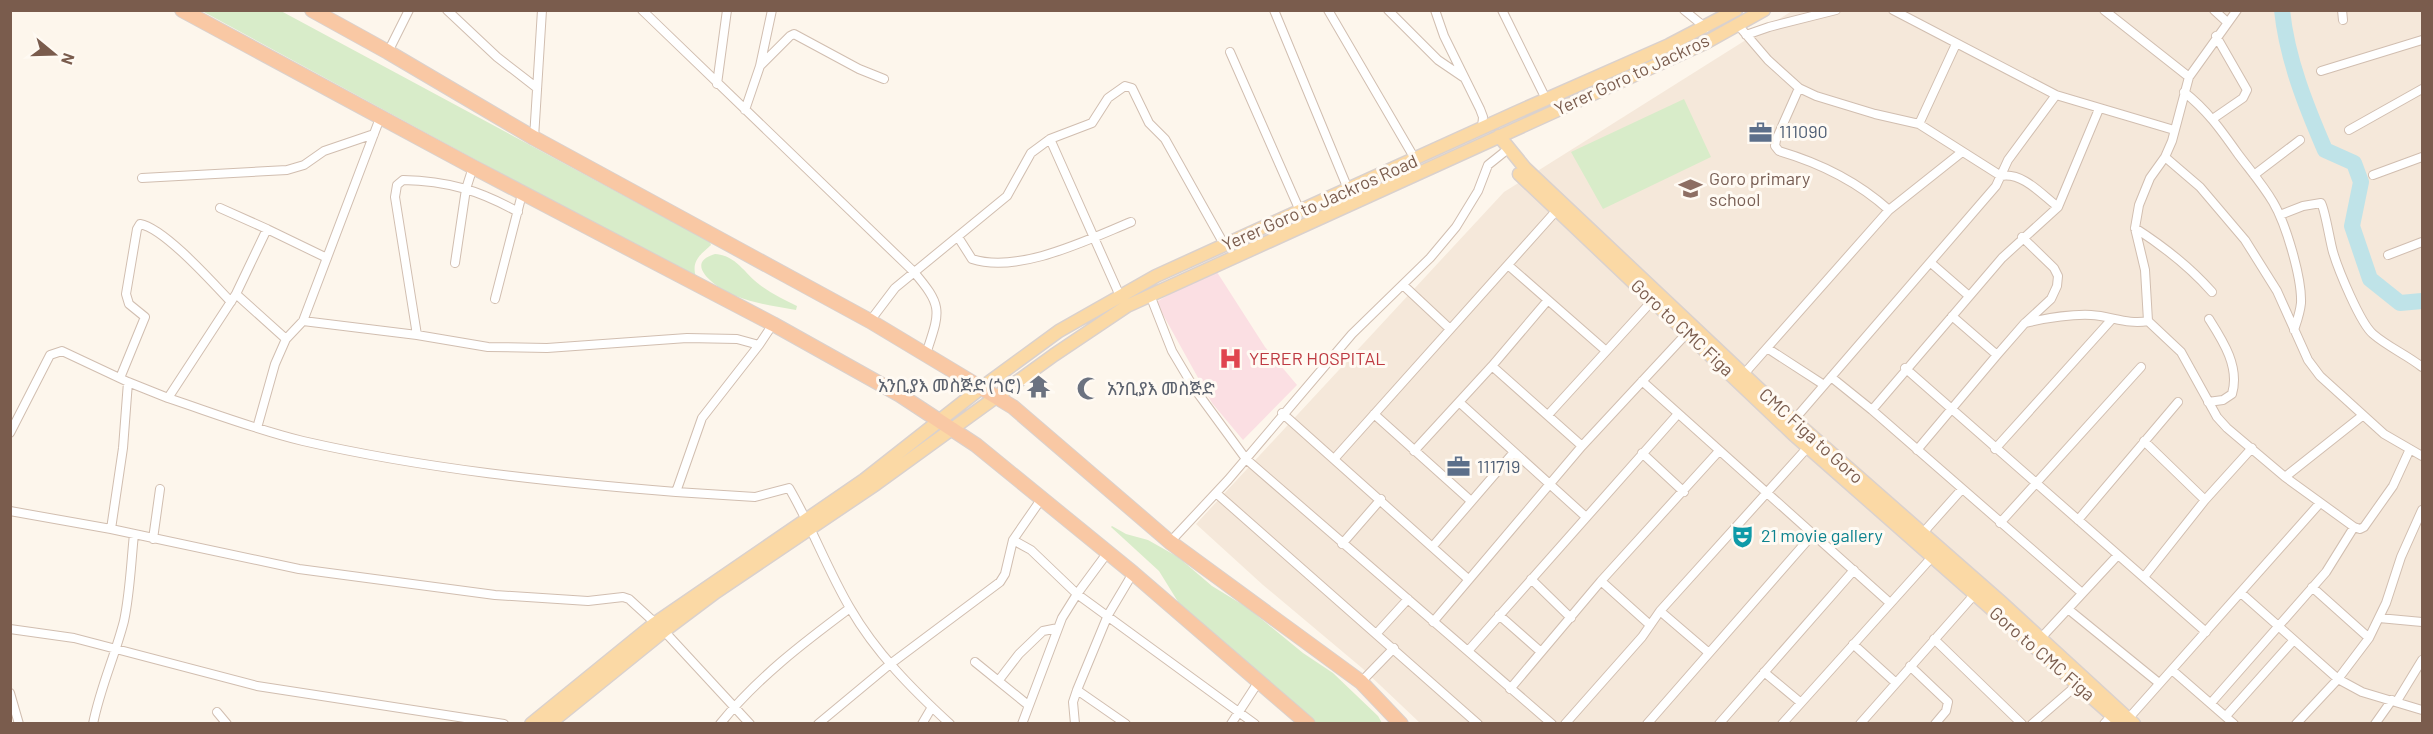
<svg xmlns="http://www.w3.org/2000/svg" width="2433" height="734" font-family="Barlow,'Noto Sans Ethiopic',sans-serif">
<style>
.residential{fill:#f5e8da}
.medical{fill:#fbdfe3}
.green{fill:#d8ecc9}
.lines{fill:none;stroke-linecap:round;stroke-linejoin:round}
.river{stroke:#bfe3e8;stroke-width:16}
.minor-casing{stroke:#d1beb0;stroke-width:10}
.primary-casing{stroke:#dad1cd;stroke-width:15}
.trunk-casing{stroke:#dad1cd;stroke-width:16}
.minor{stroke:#fff;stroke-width:8}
.primary{stroke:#fbd9a5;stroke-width:12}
.trunk{stroke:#f9c8a4;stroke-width:14}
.labels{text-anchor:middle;stroke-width:6;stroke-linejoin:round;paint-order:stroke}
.street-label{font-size:18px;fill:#7a5c4d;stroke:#fffaf3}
.service-label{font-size:18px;fill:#4e5e75;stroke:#fffaf3;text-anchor:start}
.education-label{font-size:18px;fill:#785e54;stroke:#fffaf3;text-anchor:start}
.health-label{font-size:18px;fill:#be3a42;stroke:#fffaf3;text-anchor:start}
.worship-label{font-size:18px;fill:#5b616d;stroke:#fffaf3;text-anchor:end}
.culture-label{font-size:18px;fill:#0d838f;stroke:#fffaf3;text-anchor:start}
</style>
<rect width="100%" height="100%" fill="#fdf6ec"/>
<path class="residential" d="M1792,11H2422V723H1420L1362,668L1263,585L1196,524L1504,192Z"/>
<path class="medical" d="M1215,269L1265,347L1297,385L1243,440L1212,403L1156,302Z"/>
<path class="green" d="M202,11H281L710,242L711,245C700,255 691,261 696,277L695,279Z
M1684,99L1711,157L1603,209L1571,152Z
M715,254C736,255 745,274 760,285C772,294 785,300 797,306L796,310C776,306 755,304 736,296C721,291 680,264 715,254Z
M1112,526L1126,534L1148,540L1178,557L1212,586L1248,608L1303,653L1333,673L1378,716L1382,723H1315L1185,613L1159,571L1111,527Z"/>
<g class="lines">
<path class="river" d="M2282,10C2287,59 2306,106 2325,150L2354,163L2361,182L2352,226L2370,279L2400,303L2422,301"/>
<defs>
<path id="minor" d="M447,10L497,57L537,88
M642,10L913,271C944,307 940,311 926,354
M1274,10L1348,189
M1328,10L1415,159
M1388,10L1438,60L1463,77
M1435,10L1444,36L1480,109L1483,117L1482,128
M1502,10L1546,99
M1684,10L1706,28
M1893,10L2056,95L2174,130
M2104,10L2189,77
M2214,10L2227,22
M2237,10L2189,77L2172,141L2165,157L2150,178L2139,205L2135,228L2145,270L2148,321L2181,352L2217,417L2227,428L2285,477L2354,527L2360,529L2364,527L2393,486L2410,449
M2342,10L2343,20
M1738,25L1768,60L1799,88L1816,96L1875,114L1919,124L2001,176C2023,172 2042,195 2058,207
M1746,35L1769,27L1836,10
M388,52L409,10
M1230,52L1300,211
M760,66L790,36L794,34L859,69L884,79
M2321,71L2422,40
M717,84L727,10
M1799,88L1776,140L1775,146L1779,151C1820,163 1857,181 1889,210
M2184,92C2207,110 2221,130 2238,154C2250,170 2263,185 2273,202C2286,224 2302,278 2301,303C2300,313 2297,321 2294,330
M745,110L760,66L772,10
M2214,118L2243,98L2247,90L2216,36
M1919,124L1956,44
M2349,130L2422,89
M534,138L542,10
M1050,139L1120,296
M2165,157L2200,187L2245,240L2277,291L2308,360L2320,376L2384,434L2422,456
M2254,175L2300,140
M2373,175L2422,157
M142,178L287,170L304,165L324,151L374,134
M220,208L267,229
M2280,215L2303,206L2321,203C2325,209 2330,242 2333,252C2338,269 2360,323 2373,334C2388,347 2407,355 2422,367
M2135,228C2163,246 2190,267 2212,292
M958,237L972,259C1019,274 1087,240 1131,222
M2388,255L2422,242
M455,263L466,189L473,167
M1931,263L1969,296
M1508,265L1605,350
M1403,285L1450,329
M236,294L267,229L327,258
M1150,295L1172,351L1194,388L1246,459L1552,724
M495,299L522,194
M1952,316L1997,355
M303,321L380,118
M870,321L895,288L1007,196L1031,153L1050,139L1092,123L1108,98L1125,86L1132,88L1149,123L1165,139L1225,246
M2025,323C2047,318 2069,314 2091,315C2111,316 2128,325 2148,321
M417,335L395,197L397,185L403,180C447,181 479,190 518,212
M286,339L236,294L168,398C213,413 257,430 303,441C425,469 552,482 676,492L702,418L759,345
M1767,348L1824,385
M1492,366L1582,446
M1905,368L2206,632
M1743,375L1889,210L1962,152
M1831,377L1872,410L2082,593
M120,378L145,317L129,304L126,294L137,229L140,224C164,228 213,283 231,302
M1642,381L1890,603
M128,382L123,448L111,529L299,569L495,595L588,601L623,597L629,599L664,631L750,724
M1459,402L1586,517
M2208,402L2223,400L2232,394C2240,367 2223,341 2209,319
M1872,410L2002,258L2058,207L2099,109
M1282,413L1468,579
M1374,414L1471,501
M1548,415L1652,301
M1794,420L1996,186L2008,160L2056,95
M257,428L275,364L286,339L303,321L417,335L488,347L547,348L687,338L737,339L759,345L773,324
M10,433L50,355L62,351L128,382L168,398
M2144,441L2205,500
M1995,449L2112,319
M1917,450L1997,355L2024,324L2051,299L2057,286L2058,276L2054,268L2022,237
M1414,451L1492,366L1548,300
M1642,453L1684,492
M1335,458L1556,211
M2285,477L2362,416
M676,492L755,497L789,488C812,527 827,569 850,608C876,653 912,689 950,724
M1216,493L1478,724
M10,511L111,529
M2078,520L2178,402
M2000,523L2141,367
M1921,535L1962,489
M153,539L160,489
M1013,540L1031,550L1077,594L1255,724
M1170,542L1228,480L1352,334L1430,258L1456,227L1478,191L1488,165L1508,149
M1342,544L1381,499
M1433,546L1514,452
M2144,577L2205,500L2252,448
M1531,579L1571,618
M1601,581L1650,625
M2312,587L2369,638
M2241,593L2338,679L2362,692L2422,710
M2068,609L2159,683
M1660,611L1709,653
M1499,615L1541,652
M2379,618L2422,622
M1433,622L1582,446L1687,333
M10,629L74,638L257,686L504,724
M1377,633L1408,599
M1934,639L2022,724
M2040,639L2117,556
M1853,644L1896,683
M1468,651L1677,415
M975,662L1028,705
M1910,666L1948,702L1946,711L1935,724
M2172,670L2234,724
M1764,672L1800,702
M999,680L1019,654L1043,631L1058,628
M1361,682L1394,648
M1510,689L1601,581L1719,451
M1077,690L1108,615L1133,573
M10,693L19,724
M2397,701L2422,660
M2211,703L2326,572L2354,527
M217,712L227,724
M2226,716L2293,641
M2128,719L2320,503
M93,724C100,688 115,656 124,621C130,593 131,563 134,534
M720,724C757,678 803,643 850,608
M818,724L889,665L1000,582L1005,574L1013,540L1042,498
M922,724L932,707
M1022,724L1062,618L1077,594L1108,552
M1075,724L1073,702L1077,690L1126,724
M1231,724L1259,681
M1565,724L1642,637L1660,611L1808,447
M1647,724L1814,533
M1719,724L1854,570
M1782,724L1932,557
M1860,724L1974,595
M2032,724L2077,685
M2104,724L2112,715
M2296,724L2338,679L2369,638L2386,603L2401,557L2422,510
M2375,724L2392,700"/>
<path id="primary" d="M1499,136L1525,168L1772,401L2001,602L2134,724
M1519,174L1793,434L2122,724
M531,724L654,624L864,480L981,388L1059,331L1156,276L1515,113L1669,45L1736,10
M549,724L664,631L716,592L876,484L1054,355L1127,306L1705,43L1764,10"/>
<path id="trunk" d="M182,10L473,167L773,324L900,395L976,445L1133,573L1308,724
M312,10L388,52L534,138L870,321L1013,407L1170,542L1361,682L1401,724"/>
</defs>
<use href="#minor" class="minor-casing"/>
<use href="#primary" class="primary-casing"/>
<use href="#trunk" class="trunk-casing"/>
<use href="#minor" class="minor"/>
<use href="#primary" class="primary"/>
<use href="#trunk" class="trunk"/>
</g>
<defs>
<symbol id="office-bare" viewBox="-9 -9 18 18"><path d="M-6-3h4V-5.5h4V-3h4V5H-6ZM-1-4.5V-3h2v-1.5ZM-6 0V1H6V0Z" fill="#5c6f8a" stroke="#fffaf3" stroke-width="2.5" paint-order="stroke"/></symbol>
<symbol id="school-bare" viewBox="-9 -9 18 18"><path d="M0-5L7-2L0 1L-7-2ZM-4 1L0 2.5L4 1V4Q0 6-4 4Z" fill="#8d6e63" stroke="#fffaf3" stroke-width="2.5" paint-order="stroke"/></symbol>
<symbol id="hospital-bare" viewBox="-9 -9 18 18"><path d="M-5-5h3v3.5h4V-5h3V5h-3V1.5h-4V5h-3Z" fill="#e0444e" stroke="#fffaf3" stroke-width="2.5" paint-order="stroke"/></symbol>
<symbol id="temple-bare" viewBox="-9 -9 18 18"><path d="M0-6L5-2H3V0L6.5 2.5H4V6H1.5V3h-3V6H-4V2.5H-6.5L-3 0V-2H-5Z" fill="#6b7280" stroke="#fffaf3" stroke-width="2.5" paint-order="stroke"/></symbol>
<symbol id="mosque-bare" viewBox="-9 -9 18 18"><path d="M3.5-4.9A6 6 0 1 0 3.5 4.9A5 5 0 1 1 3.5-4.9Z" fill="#6b7280" stroke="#fffaf3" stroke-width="2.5" paint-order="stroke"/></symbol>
<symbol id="theatre-bare" viewBox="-9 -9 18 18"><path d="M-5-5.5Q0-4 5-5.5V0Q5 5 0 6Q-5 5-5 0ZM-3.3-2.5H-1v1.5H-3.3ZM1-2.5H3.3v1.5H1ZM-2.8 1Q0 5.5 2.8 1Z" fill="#0f9aa8" stroke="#fffaf3" stroke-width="2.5" paint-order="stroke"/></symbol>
</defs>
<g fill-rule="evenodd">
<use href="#office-bare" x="1744" y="116" width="33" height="33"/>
<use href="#school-bare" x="1674" y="172" width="33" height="33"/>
<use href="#hospital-bare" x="1214" y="342" width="33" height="33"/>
<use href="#temple-bare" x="1022" y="370" width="33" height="33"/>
<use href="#mosque-bare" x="1072" y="372" width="33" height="33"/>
<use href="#office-bare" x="1442" y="450" width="33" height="33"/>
<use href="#theatre-bare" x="1726" y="520" width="33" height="33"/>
</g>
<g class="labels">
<g class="street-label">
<text transform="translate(1632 75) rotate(-25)" y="6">Yerer Goro to Jackros</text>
<text transform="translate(1320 203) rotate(-24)" y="6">Yerer Goro to Jackros Road</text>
<text transform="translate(1682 328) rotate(43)" y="6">Goro to CMC Figa</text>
<text transform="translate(1811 436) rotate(42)" y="6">CMC Figa to Goro</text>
<text transform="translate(2042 654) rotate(41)" y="6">Goro to CMC Figa</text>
</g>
<g class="service-label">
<text x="1779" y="138">111090</text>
<text x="1477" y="473">111719</text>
</g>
<g class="education-label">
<text x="1709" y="185">Goro primary<tspan x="1709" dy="21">school</tspan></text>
</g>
<g class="health-label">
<text x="1249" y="365">YERER HOSPITAL</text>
</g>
<g class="worship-label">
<text x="1020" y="392">አንቢያእ መስጅድ (ጎሮ)</text>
<text x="1107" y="395" text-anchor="start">አንቢያእ መስጅድ</text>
</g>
<g class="culture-label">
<text x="1761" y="542">21 movie gallery</text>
</g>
</g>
<rect width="2433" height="734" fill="none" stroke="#7a5c4d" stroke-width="24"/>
<g transform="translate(54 54) rotate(109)" stroke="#fffaf3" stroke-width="4.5" paint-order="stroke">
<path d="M0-4.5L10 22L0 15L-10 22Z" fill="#7a5c4d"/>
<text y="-9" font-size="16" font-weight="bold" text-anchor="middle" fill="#7a5c4d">N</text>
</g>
</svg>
